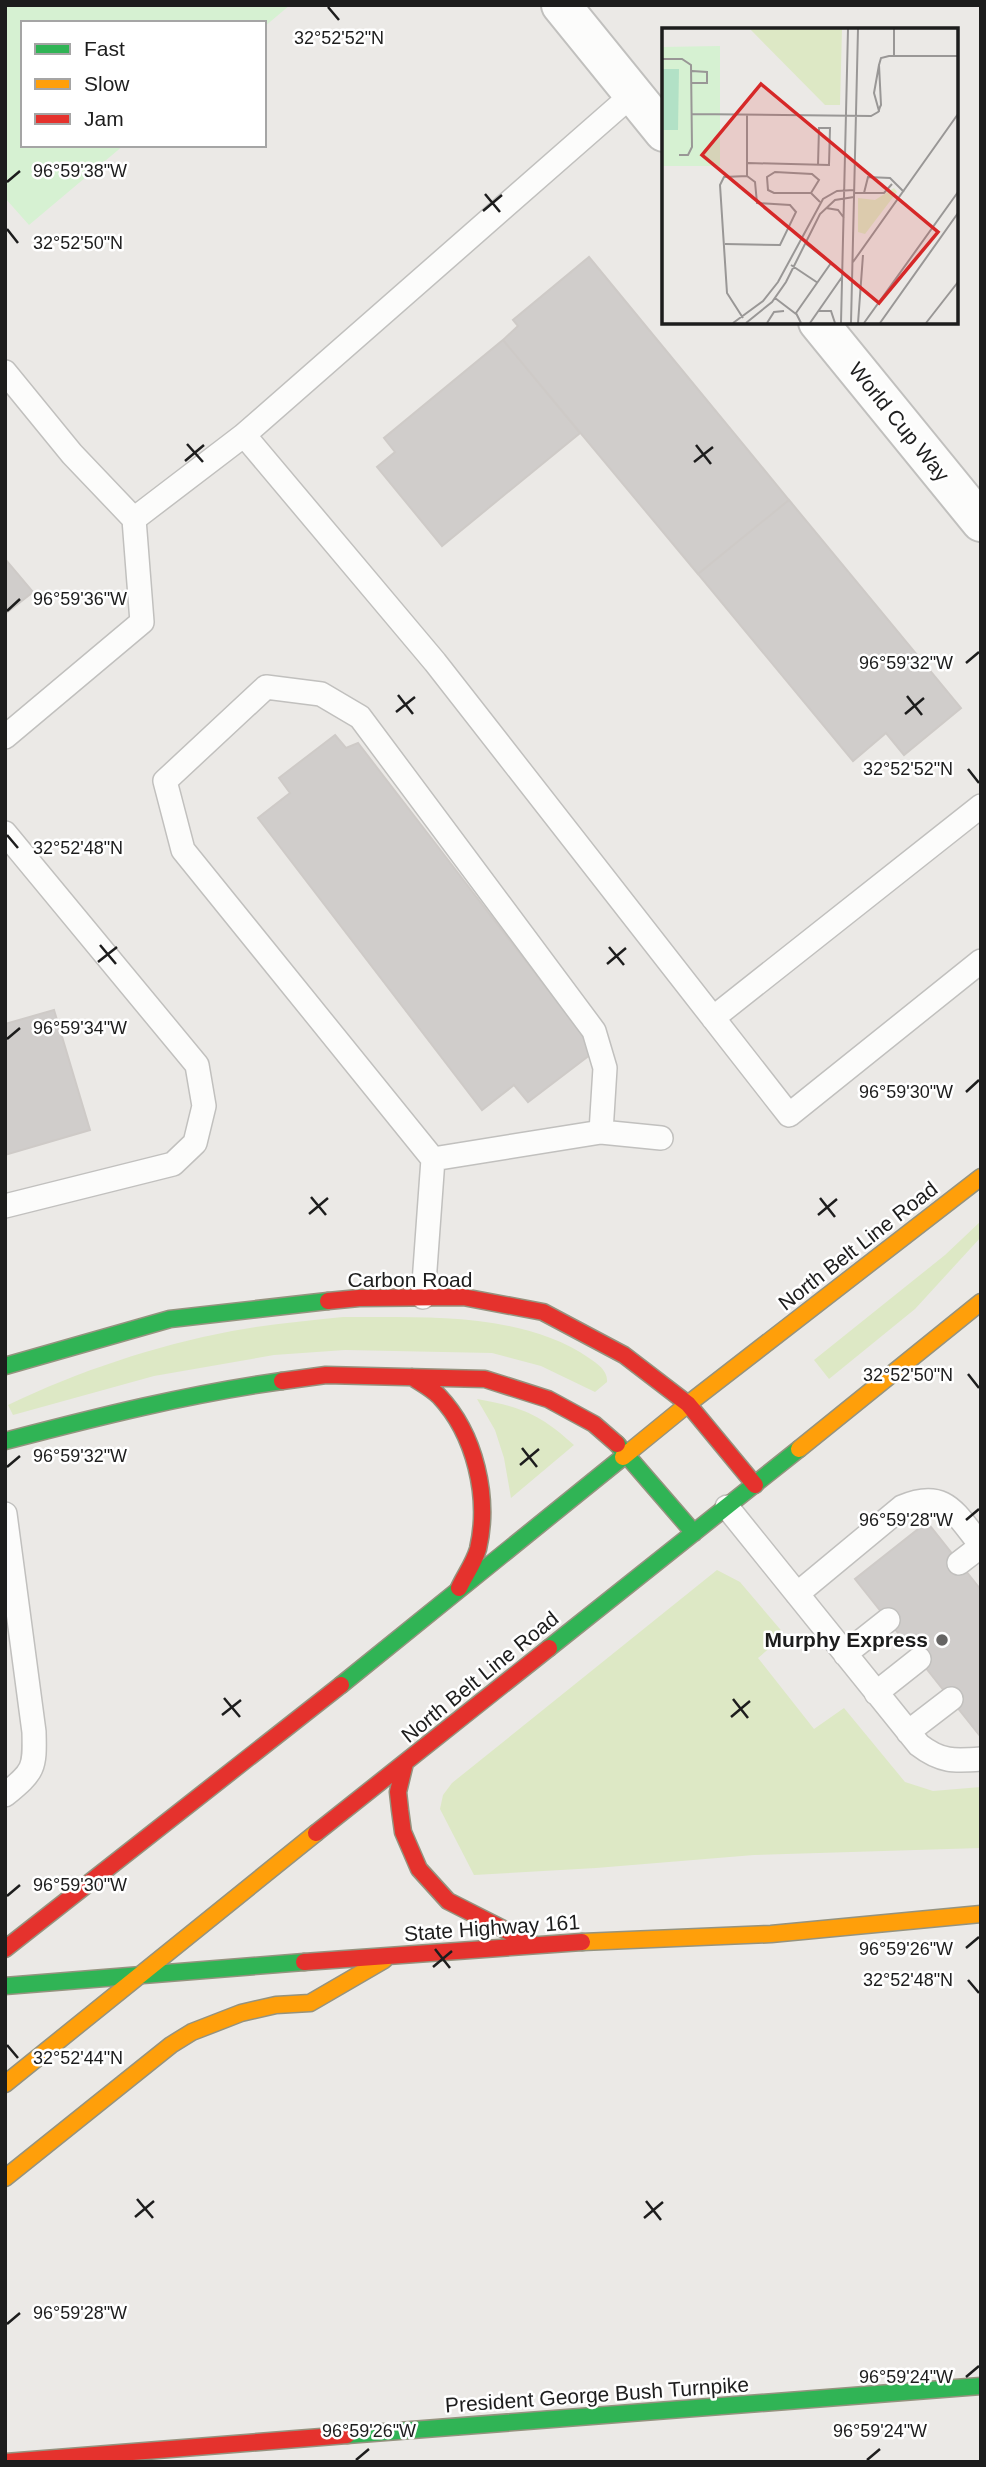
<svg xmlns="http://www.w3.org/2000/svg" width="986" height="2467" font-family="Arial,sans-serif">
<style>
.grass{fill:#dde8c5}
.park{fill:#d6f1d2}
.building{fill:#d0cdcb;stroke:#cecac7;stroke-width:2}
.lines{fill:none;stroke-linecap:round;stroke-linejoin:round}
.lane-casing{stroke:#c1c0be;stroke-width:26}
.street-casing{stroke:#c1c0be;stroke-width:42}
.fast-casing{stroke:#95937f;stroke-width:19}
.slow-casing{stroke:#95937f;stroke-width:19}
.jam-casing{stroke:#95937f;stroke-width:19}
.lane{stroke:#fcfcfb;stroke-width:23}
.street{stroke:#fcfcfb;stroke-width:38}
.fast{stroke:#30b455;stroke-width:16}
.slow{stroke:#ff9f0a;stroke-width:16}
.jam{stroke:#e5322d;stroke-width:16}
.ticks{fill:none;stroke:#1d1d1d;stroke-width:2.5}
.poi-dot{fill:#656463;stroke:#fff;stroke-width:2.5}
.labels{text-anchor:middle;stroke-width:5;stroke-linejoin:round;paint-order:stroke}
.street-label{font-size:21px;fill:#1d1d1d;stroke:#fff}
.poi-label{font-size:21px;font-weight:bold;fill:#1d1d1d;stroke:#fff;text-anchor:end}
.inset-road{fill:none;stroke:#999796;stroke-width:2}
.view{fill:#d62828;fill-opacity:0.15;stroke:#d62828;stroke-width:3.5}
.inset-edge{fill:none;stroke:#1d1d1d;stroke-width:3.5}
.ticks-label{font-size:18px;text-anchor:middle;fill:#1d1d1d;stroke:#fff;stroke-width:5;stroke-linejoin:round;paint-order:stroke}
</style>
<rect width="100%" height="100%" fill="#ebe9e6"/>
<path class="grass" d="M981,1221V1237L915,1309L829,1379L814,1360L945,1255Z
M343,1317C422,1318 521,1311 589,1358C598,1364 608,1371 607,1382L595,1392L541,1366L492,1353L345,1350L274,1355L154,1376L13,1415L8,1405C79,1371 154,1346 232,1331C268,1324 306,1321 343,1317Z
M477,1399C522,1407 540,1414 574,1445L511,1498L504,1458L495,1430Z
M717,1570L740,1582L785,1635L758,1658L814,1729L844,1708L905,1782L933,1791L981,1787V1848L754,1855L596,1868L474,1875L440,1809L443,1795L452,1783Z"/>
<path class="park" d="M5,5H290L264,27V23H23V145H124L29,225L5,198Z"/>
<path class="building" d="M589,257L789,500L698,574L503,340L518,326L513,320Z
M503,340L580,433L442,546L377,467L395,452L384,438Z
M789,500L961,708L904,755L886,733L853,761L698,574Z
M5,559L33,592L5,614Z
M335,735L346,748L358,743L595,1051L528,1102L514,1085L482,1110L258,818L290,793L279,778Z
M54,1010L90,1130L5,1155V1024Z
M927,1522L981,1590L980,1736L855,1579Z"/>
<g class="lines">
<defs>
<path id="lane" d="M5,372L72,454L134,519L244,435L633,94
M244,435L435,662L789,1115L981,961
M5,737L142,622L134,519
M5,833L197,1065L204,1106L195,1143L173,1164L5,1206
M713,1018L981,806
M601,1132L661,1138
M423,1297L433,1159L183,850L165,781L266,687L321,694L360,717L594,1031L605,1068L601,1132L433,1159
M727,1507L919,1745C941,1762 954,1761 981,1759
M5,1514L34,1732C35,1769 34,1771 5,1795
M959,1563L981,1546
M797,1594L902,1507C946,1488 955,1514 981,1545
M845,1654L888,1620
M876,1693L919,1659
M908,1732L951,1699"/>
<path id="street" d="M561,5L664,132
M818,322L981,522"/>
<path id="fast" d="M5,1366L170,1319L328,1301
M5,1441C97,1417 188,1394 282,1381
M617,1444L694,1533
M549,1648L799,1449
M341,1685L623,1457
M5,1986L304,1962
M347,2435L981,2386"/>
<path id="slow" d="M799,1449L981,1302
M623,1457L688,1404L981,1177
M582,1942L771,1934L981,1914
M5,2084L316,1833
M5,2178L171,2045L192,2032L241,2013L276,2005L310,2003L384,1960"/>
<path id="jam" d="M328,1301L359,1298L463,1297L543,1312L624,1355L688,1404L755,1485
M412,1377C421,1383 431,1388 439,1396C475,1434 490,1497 478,1549C474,1563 465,1575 459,1588
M282,1381L326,1375L485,1379L548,1399L594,1424L617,1444
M405,1763L398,1792L400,1810L403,1832L419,1869L448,1901L533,1944
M316,1833L549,1648
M5,1949L341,1685
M304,1962L582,1942
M6,2462L347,2435"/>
</defs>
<use href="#lane" class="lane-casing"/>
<use href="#street" class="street-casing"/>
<use href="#fast" class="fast-casing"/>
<use href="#slow" class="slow-casing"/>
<use href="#jam" class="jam-casing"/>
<use href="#lane" class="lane"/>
<use href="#street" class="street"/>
<use href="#fast" class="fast"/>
<use href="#slow" class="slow"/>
<use href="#jam" class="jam"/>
</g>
<path class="ticks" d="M328,7L339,20M7,182L20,171M485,194L500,212M483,211L502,195M7,229L18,243M187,444L203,462M696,445L711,464M185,461L204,445M694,462L713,447M7,611L20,599M966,663L979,652M398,695L413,714M907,696L922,715M396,712L415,697M905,714L924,698M968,769L979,783M7,835L18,848M100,945L116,964M609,947L624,965M98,962L117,947M607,964L626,948M7,1039L20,1028M966,1092L979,1080M311,1197L326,1215M820,1198L835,1217M309,1214L328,1198M818,1215L837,1199M968,1374L979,1388M522,1448L537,1467M520,1465L539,1449M7,1467L20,1456M966,1520L979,1509M224,1698L240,1717M733,1699L748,1718M222,1715L241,1700M731,1717L750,1701M7,1896L20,1885M966,1948L979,1937M435,1949L450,1968M433,1967L452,1951M968,1980L979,1993M7,2045L18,2058M137,2199L153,2218M646,2201L661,2220M135,2217L154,2201M644,2218L663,2202M7,2324L20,2313M966,2377L979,2366M356,2460L369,2449M867,2460L880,2449"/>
<circle class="poi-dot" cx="942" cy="1640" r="7"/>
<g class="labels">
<g class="street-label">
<text transform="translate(899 422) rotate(51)" y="7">World Cup Way</text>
<text transform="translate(858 1246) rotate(-38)" y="7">North Belt Line Road</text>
<text x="410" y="1287">Carbon Road</text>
<text transform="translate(480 1677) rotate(-39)" y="7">North Belt Line Road</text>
<text transform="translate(492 1928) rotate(-4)" y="7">State Highway 161</text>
<text transform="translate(597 2395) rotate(-4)" y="7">President George Bush Turnpike</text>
</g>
<g class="poi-label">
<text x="928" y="1647">Murphy Express</text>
</g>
</g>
<g transform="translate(662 28)">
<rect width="296" height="296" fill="#ebe9e6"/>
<path d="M88,1H180L178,77H163ZM232,160L235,164L203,206L196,204V170L213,172Z" fill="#dde8c5"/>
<path d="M58,18V138H0V19Z" fill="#d6f1d2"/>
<path d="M0,41H17L16,102H0Z" fill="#b2e1c6"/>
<path class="inset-road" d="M232,28V1M0,31H20L29,37L30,119L26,127H17M217,37L219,30L227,28H296M29,55H45V44L30,43M29,86L209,88L216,84L217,83V82L218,79L219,77L217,37L212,65L217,83M86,135L167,137L168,100H157L156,137M149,165L157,152L150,146L113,144L105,149L106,162L112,165H149L158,174M192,165H222L230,156M202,165L206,149L228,150L242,164M164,180L176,182L182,190M63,216L118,217L134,184L128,177L95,175L93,154L85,148M191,234L296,86M129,237L156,255M113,270L134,286M157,283H169L173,295M81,290L65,265L58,157L62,149L85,148V87M71,295L101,273L116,254L161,171L175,163L192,162M84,295L110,274L124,254L158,186L173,172L192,169M105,295L112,284L122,283M139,295L134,285L169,235L143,215M148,295L180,249M179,295L186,1M189,295L196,1M196,295L201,227M202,295L296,164M218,295L296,185M264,295L296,254"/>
<path class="view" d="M99,56L276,204L217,275L40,127Z"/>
<rect width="296" height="296" class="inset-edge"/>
</g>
<g class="ticks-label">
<text x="339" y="44">32°52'52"N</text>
<text x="80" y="177">96°59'38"W</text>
<text x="78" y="249">32°52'50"N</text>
<text x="80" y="605">96°59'36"W</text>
<text x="906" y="669">96°59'32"W</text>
<text x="908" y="775">32°52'52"N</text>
<text x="78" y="854">32°52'48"N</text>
<text x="80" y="1034">96°59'34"W</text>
<text x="906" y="1098">96°59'30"W</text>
<text x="908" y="1381">32°52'50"N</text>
<text x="80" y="1462">96°59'32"W</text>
<text x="906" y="1526">96°59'28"W</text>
<text x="80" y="1891">96°59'30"W</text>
<text x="906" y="1955">96°59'26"W</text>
<text x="908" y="1986">32°52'48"N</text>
<text x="78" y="2064">32°52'44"N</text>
<text x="80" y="2319">96°59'28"W</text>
<text x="906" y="2383">96°59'24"W</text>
<text x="369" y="2437">96°59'26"W</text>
<text x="880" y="2437">96°59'24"W</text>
</g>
<rect width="986" height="2467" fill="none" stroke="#1d1d1d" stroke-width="14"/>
<rect x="21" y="21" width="245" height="126" fill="#ffffff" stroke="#a5a5a5" stroke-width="2"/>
<rect x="35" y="44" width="35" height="10" fill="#30b455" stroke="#a5a5a5" stroke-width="2"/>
<text x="84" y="56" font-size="21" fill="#1d1d1d">Fast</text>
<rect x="35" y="79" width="35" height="10" fill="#ff9f0a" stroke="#a5a5a5" stroke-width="2"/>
<text x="84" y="91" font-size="21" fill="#1d1d1d">Slow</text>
<rect x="35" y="114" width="35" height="10" fill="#e5322d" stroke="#a5a5a5" stroke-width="2"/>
<text x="84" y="126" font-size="21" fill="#1d1d1d">Jam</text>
</svg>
